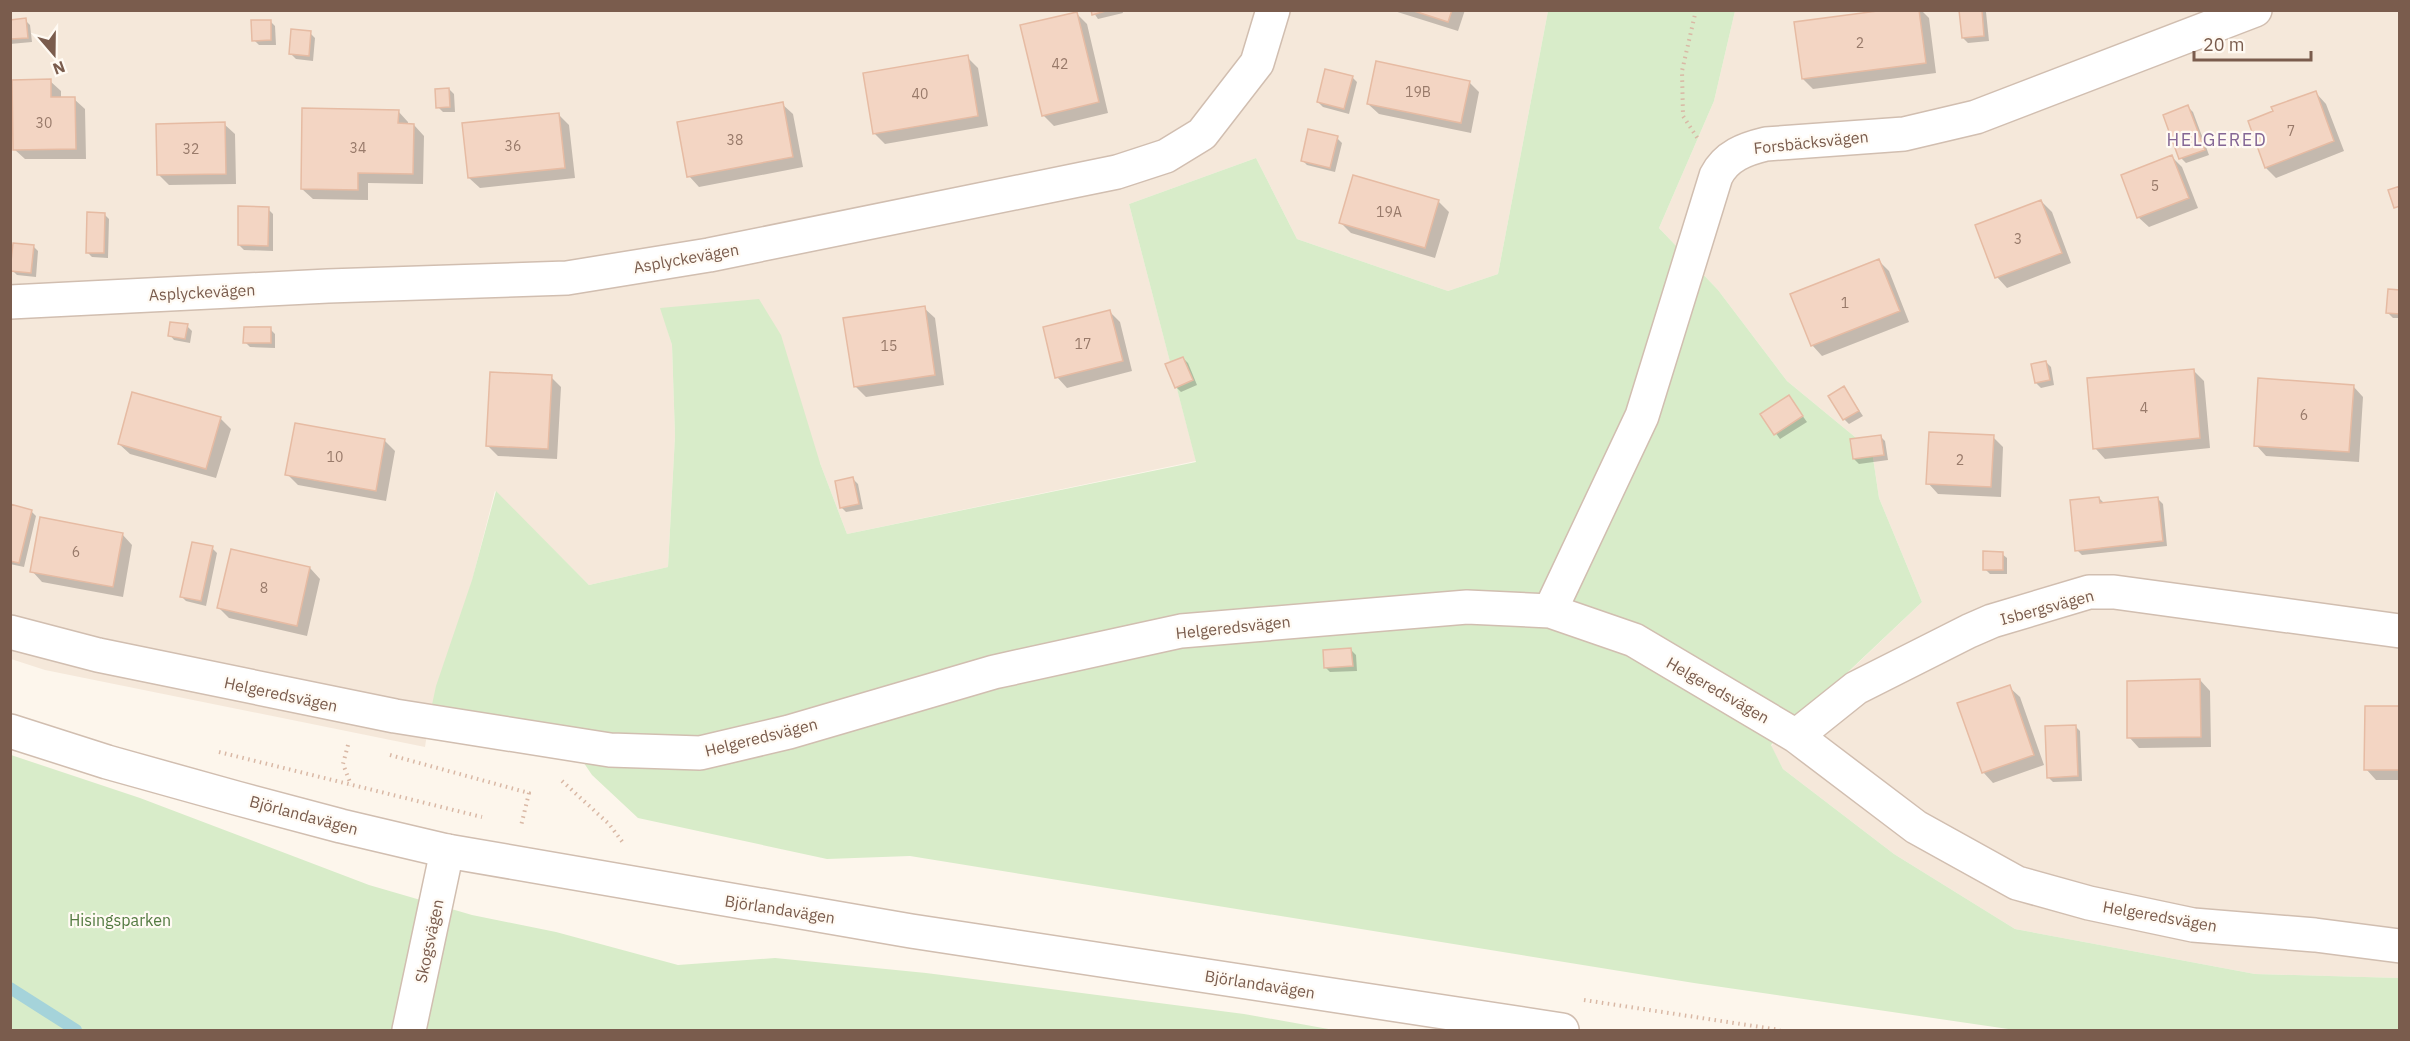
<svg xmlns="http://www.w3.org/2000/svg" width="2410" height="1041" font-family="'IBM Plex Sans',sans-serif">
<style>
.residential{fill:#f5e8da}
.green{fill:#d8ecc9}
.shadow{fill:#0003}
.lines{fill:none;stroke-linecap:round;stroke-linejoin:round}
.stream{stroke:#a5d3da;stroke-width:12}
.building{fill:#f3d5c3;stroke:#e6bba3;stroke-width:1.5}
.minor-casing{stroke:#d1beb0;stroke-width:36}
.tertiary-casing{stroke:#d1beb0;stroke-width:36}
.path{stroke:#d9b8a5;stroke-width:4;stroke-dasharray:1.5 4.5;stroke-linecap:butt}
.minor{stroke:#fff;stroke-width:33}
.tertiary{stroke:#fff;stroke-width:33}
.labels{text-anchor:middle;stroke-width:4.5;stroke-linejoin:round;paint-order:stroke}
.number-label{font-size:14px;fill:#987a6a}
.street-label{font-size:16px;fill:#7a5c4d;stroke:#fffaf3}
.park-label{font-size:16px;fill:#537a41;stroke:#fffaf3}
.neighbourhood-label{font-size:18px;letter-spacing:1.5px;fill:#846695;stroke:#fffaf3}
</style>
<rect width="100%" height="100%" fill="#fdf6ec"/>
<path class="residential" d="M11,11H1548L1498,274L1448,291L1297,239L1256,158L1129,204L1196,461L847,534L820,463L661,308L672,345L675,436L668,567L589,585L495,491L472,581L430,714L425,747L45,670L11,659Z
M1735,11H2399V978L2255,974L2015,929L1894,854L1783,769L1771,746L1922,602L1879,498L1872,451L1787,381L1718,290L1659,228L1714,101Z"/>
<path class="green" d="M1548,11H1735L1714,101L1659,228L1718,290L1787,381L1872,451L1879,498L1922,602L1771,745L1783,769L1894,854L2015,929L2255,974L2399,978V1030H2015L1694,983L910,856L827,859L638,818L592,775L563,732L430,714L436,686L472,580L496,491L589,585L668,567L675,436L672,345L660,308L759,299L781,335L820,463L847,534L1196,462L1129,204L1256,158L1297,239L1448,291L1498,274Z
M11,755L140,798L369,885L472,915L556,932L678,965L775,958L926,973L1244,1014L1334,1030H11Z"/>
<path class="shadow" d="M1092,10H1122L1123,13L1098,19Z
M1391,10H1465L1458,31Z
M1896,10H1921L1929,18L1936,73L1813,89L1803,79Z
M1961,10L1986,12L1989,41L1968,43L1963,38Z
M1077,14L1087,24L1108,113L1054,126L1043,115Z
M25,20L30,25L32,42L10,44V21Z
M270,21L275,26L276,45H259L254,40Z
M310,33L315,38L313,61L296,59L291,54Z
M967,57L978,68L988,126L885,144L874,133Z
M1352,77L1357,82L1349,114L1323,107L1318,102Z
M50,81L61,91V99H74L85,109L86,159H25L14,149Z
M1469,82L1479,92L1471,133L1379,114L1368,104Z
M449,89L454,94L455,112H443L438,107Z
M2316,93L2326,104L2344,151L2276,178L2266,168L2275,112Z
M782,104L793,114L803,167L699,187L689,176Z
M2188,107L2193,112L2209,155L2186,163L2181,158Z
M398,111L408,122V125H414L424,136L423,184L368,183V200L313,199L302,189Z
M559,115L569,125L575,178L480,188L469,178Z
M224,124L235,134L236,184L169,185L159,175Z
M1337,138L1342,143L1335,172L1307,165L1302,160Z
M2172,157L2182,167L2198,208L2149,227L2138,217Z
M1438,201L1449,212L1435,258L1351,233L1341,223Z
M2041,201L2052,212L2071,263L2007,288L1997,277L1977,226Z
M268,209L273,214V251L244,250L239,245Z
M104,214L109,219L108,258L92,257L87,252Z
M33,246L38,251L36,277L17,275L12,270Z
M1879,261L1889,271L1909,322L1822,356L1812,345Z
M2400,291V318H2393L2388,313Z
M924,308L935,318L944,385L866,397L855,386Z
M1110,312L1120,322L1132,371L1067,388L1057,377Z
M187,326L192,331L190,343L174,340L170,335Z
M270,329L275,334V348L250,347L245,342Z
M1183,358L1188,363L1197,385L1181,392L1176,387Z
M2046,362L2051,367L2054,385L2041,388L2036,383Z
M2193,370L2204,381L2210,448L2105,459L2095,448Z
M551,377L561,387L557,459L498,456L487,445Z
M2353,386L2363,397L2359,462L2266,456L2256,445Z
M1844,388L1863,416L1849,424L1844,419Z
M1789,397L1807,422L1780,439L1762,414Z
M220,418L231,429L216,478L130,454L119,444Z
M1880,436L1885,441L1888,460L1859,464L1854,459Z
M1993,437L2003,447L2001,497L1938,494L1928,483Z
M385,441L395,451L386,501L298,485L287,474Z
M853,479L858,484L863,509L846,512L841,507Z
M2099,498L2104,503L2158,499L2163,504L2167,546L2082,555L2077,550Z
M10,506L31,511L36,516L24,567L10,564Z
M122,534L132,545L123,597L42,582L32,571Z
M212,548L217,553L206,606L186,601L181,596Z
M232,551L310,568L320,579L307,636L229,618L219,608Z
M2002,554L2007,558V574H1990L1985,569Z
M1351,650L1356,655L1357,671L1330,672L1325,667Z
M2200,680L2210,691L2211,747L2139,748L2129,737Z
M2009,687L2020,697L2044,765L1993,783L1983,772Z
M2400,708V780H2376L2366,769Z
M2075,726L2080,731L2082,781L2053,782L2048,777Z"/>
<g class="lines">
<path class="stream" d="M10,988L76,1030"/>
</g>
<path class="building" d="M1091,10H1109L1092,15Z
M1411,10H1452L1448,22Z
M1885,10H1919L1926,63L1802,79L1794,22Z
M1959,10H1982L1984,36L1962,38Z
M1077,12L1099,102L1042,116L1020,25Z
M26,18L28,38L10,39V20Z
M251,20H271V40L252,41Z
M291,29L311,31L309,56L289,54Z
M968,55L978,116L873,134L863,73Z
M1376,61L1470,81L1461,123L1367,104Z
M1325,69L1353,76L1344,109L1317,102Z
M51,79V97H75L76,149L13,150L12,80Z
M449,88L450,107L436,108L435,89Z
M2316,91L2334,141L2265,168L2248,121L2273,111L2271,107Z
M783,102L793,157L687,177L677,122Z
M2188,105L2205,150L2179,159L2163,115Z
M302,108L399,110L398,123L414,124L413,174L358,173V190L301,189Z
M559,113L565,168L468,178L462,123Z
M225,122L226,174L157,175L156,124Z
M1308,129L1338,136L1330,168L1301,161Z
M2172,155L2189,198L2137,218L2121,175Z
M1353,175L1439,200L1425,248L1339,223Z
M2400,186V206L2394,208L2388,190Z
M2041,200L2062,253L1995,278L1975,225Z
M238,206L269,207L268,246L238,245Z
M87,212L105,213L104,253H86Z
M13,243L34,245L31,273L10,271Z
M1879,259L1900,311L1811,346L1790,294Z
M2388,289L2400,290V314L2386,313Z
M925,306L935,375L854,387L843,318Z
M1110,310L1123,361L1055,378L1043,327Z
M170,322L188,324L185,339L168,336Z
M244,327H271V343H243Z
M1183,357L1193,380L1175,388L1165,364Z
M2046,361L2050,380L2035,383L2031,364Z
M2194,369L2200,438L2093,449L2087,378Z
M490,372L552,375L548,449L486,446Z
M2258,378L2354,385L2349,452L2254,446Z
M1844,386L1859,411L1843,420L1828,396Z
M132,392L221,417L206,469L118,444Z
M1789,395L1803,416L1774,435L1760,414Z
M295,423L385,439L376,491L285,475Z
M1929,432L1994,435L1991,487L1926,484Z
M1881,435L1884,455L1853,459L1850,439Z
M853,477L859,504L840,508L835,481Z
M2099,497L2100,503L2158,497L2163,541L2075,551L2070,500Z
M10,504L32,510L19,563L10,561Z
M40,517L123,533L113,587L30,572Z
M192,542L213,546L201,601L180,597Z
M231,549L310,567L297,626L217,608Z
M1983,551L2003,552V570H1983Z
M1351,648L1353,666L1324,668L1323,650Z
M2200,679L2201,737L2127,738V681Z
M2010,685L2034,755L1982,773L1957,703Z
M2365,706H2400V770H2364Z
M2076,725L2078,776L2047,778L2045,726Z"/>
<g class="lines">
<defs>
<path id="minor" d="M10,302L328,286L567,278L709,255L1117,172L1166,156L1202,134L1257,63L1273,10
M1550,611L1642,416L1716,176C1726,156 1745,149 1766,144L1904,134L1976,117L2255,10
M10,632L98,655L395,716L610,750L700,753L789,732L994,672L1181,631L1467,607L1550,611L1634,640L1796,736L1916,827L2017,883L2089,903L2193,925L2315,935L2400,946
M1796,736L1856,688L1969,631L1992,621L2089,592H2114L2400,631
M409,1030L447,851"/>
<path id="tertiary" d="M10,731L107,762L236,798L341,826L447,851L911,931L1562,1030"/>
</defs>
<use href="#minor" class="minor-casing"/>
<use href="#tertiary" class="tertiary-casing"/>
<path class="path" d="M1696,10L1682,71L1683,116L1698,139
M348,745L343,764L351,785
M219,752L482,817
M390,755L529,793L521,826
M562,781L609,824L624,844
M1584,1000L1780,1030"/>
<use href="#minor" class="minor"/>
<use href="#tertiary" class="tertiary"/>
</g>
<g class="labels">
<g class="number-label">
<text x="1860" y="48">2</text>
<text x="1060" y="69">42</text>
<text x="1418" y="97">19B</text>
<text x="920" y="99">40</text>
<text x="44" y="128">30</text>
<text x="2291" y="136">7</text>
<text x="735" y="145">38</text>
<text x="513" y="151">36</text>
<text x="358" y="153">34</text>
<text x="191" y="154">32</text>
<text x="2155" y="191">5</text>
<text x="1389" y="217">19A</text>
<text x="2018" y="244">3</text>
<text x="1845" y="308">1</text>
<text x="1083" y="349">17</text>
<text x="889" y="351">15</text>
<text x="2144" y="413">4</text>
<text x="2304" y="420">6</text>
<text x="335" y="462">10</text>
<text x="1960" y="465">2</text>
<text x="76" y="557">6</text>
<text x="264" y="593">8</text>
</g>
<g class="street-label">
<text transform="translate(1811 142) rotate(-6)" y="6">Forsbäcksvägen</text>
<text transform="translate(686 258) rotate(-10)" y="6">Asplyckevägen</text>
<text transform="translate(202 292) rotate(-3)" y="6">Asplyckevägen</text>
<text transform="translate(2047 607) rotate(-15)" y="6">Isbergsvägen</text>
<text transform="translate(1233 627) rotate(-6)" y="6">Helgeredsvägen</text>
<text transform="translate(1718 690) rotate(30)" y="6">Helgeredsvägen</text>
<text transform="translate(281 694) rotate(12)" y="6">Helgeredsvägen</text>
<text transform="translate(761 737) rotate(-14)" y="6">Helgeredsvägen</text>
<text transform="translate(304 815) rotate(15)" y="6">Björlandavägen</text>
<text transform="translate(780 909) rotate(9)" y="6">Björlandavägen</text>
<text transform="translate(2160 916) rotate(10)" y="6">Helgeredsvägen</text>
<text transform="translate(429 941) rotate(-78)" y="6">Skogsvägen</text>
<text transform="translate(1260 984) rotate(9)" y="6">Björlandavägen</text>
</g>
<g class="park-label">
<text x="120" y="926">Hisingsparken</text>
</g>
<g class="neighbourhood-label">
<text x="2217" y="146">HELGERED</text>
</g>
</g>
<rect width="2410" height="1041" fill="none" stroke="#7a5c4d" stroke-width="24"/>
<g transform="translate(54 54) rotate(160)" stroke="#fffaf3" stroke-width="4.5" paint-order="stroke">
<path d="M0-4.5L10 22L0 15L-10 22Z" fill="#7a5c4d"/>
<text y="-9" font-size="16" font-weight="bold" text-anchor="middle" fill="#7a5c4d">N</text>
</g>
<path d="M2194 51v9h117v-9" fill="none" stroke="#7a5c4d" stroke-width="3"/>
<text x="2203" y="51" font-size="18" fill="#7a5c4d" stroke="#fffaf3" stroke-width="4.5" paint-order="stroke">20 m</text>
</svg>
